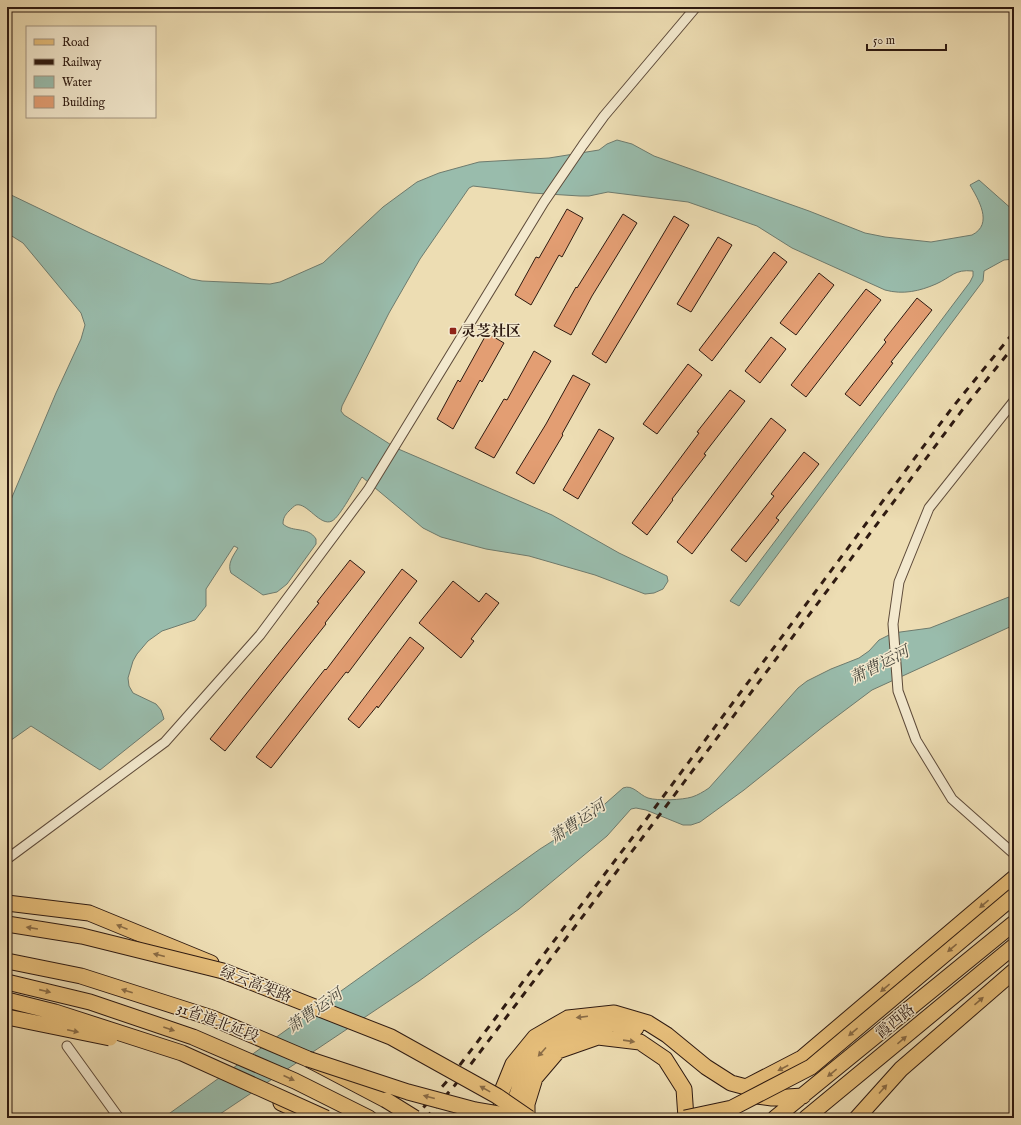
<svg xmlns="http://www.w3.org/2000/svg" width="1021" height="1125" font-family="'IM FELL English','Noto Serif SC',serif">
<style>
.water{fill:#99bcac;stroke:#6e7b6e}
.building{fill:#e39e73;stroke:#2e1a11}
.lines{fill:none;stroke-linecap:round;stroke-linejoin:round}
.minor-casing{stroke:#5e4b3a;stroke-width:11}
.primary-casing{stroke:#2e1a11;stroke-width:17}
.trunk-casing{stroke:#2e1a11;stroke-width:17}
.minor{stroke:#f3e9ce;stroke-width:9}
.primary{stroke:#e6be7a;stroke-width:15}
.trunk{stroke:#e6be7a;stroke-width:15}
.rail{stroke:#2e1a11;stroke-width:3;stroke-dasharray:7 7;stroke-linecap:butt}
.primary-bridge-casing{stroke:#2e1a11;stroke-width:17;stroke-linecap:butt}
.trunk-bridge-casing{stroke:#2e1a11;stroke-width:17;stroke-linecap:butt}
.primary-bridge{stroke:#e6be7a;stroke-width:15}
.trunk-bridge{stroke:#e6be7a;stroke-width:15}
.oneway{fill:#8a6c46}
.poi-dot{fill:#8f2418;stroke:#f3e9ce;stroke-width:1.5}
.labels{text-anchor:middle;stroke-width:3;stroke-linejoin:round;paint-order:stroke}
.poi-label{font-size:15px;font-weight:bold;fill:#2e1a11;stroke:#f3e9ce;text-anchor:start}
.street-label{font-size:15px;fill:#2e1a11;stroke:#f3e9ce}
.water-label{font-size:16px;font-style:italic;fill:#4e4b40;stroke:#f3e9ce}
</style>
<rect width="100%" height="100%" fill="#edddb3"/>
<filter id="stains"><feTurbulence type="fractalNoise" baseFrequency=".005" numOctaves="4"/><feColorMatrix values="0 0 0 0 .2 0 0 0 0 .09 0 0 0 0 .02 0 0 0 .5 -.17"/></filter>
<radialGradient id="worn" r=".72"><stop offset=".6" stop-color="#630" stop-opacity="0"/><stop offset="1" stop-color="#630" stop-opacity=".3"/></radialGradient>
<path class="water" d="M617,140L632,144L654,156L809,211L865,233L885,237L931,242L972,235C994,224 978,199 970,185L979,180L1014,211V259L1004,260L984,271L983,281L739,606L730,601L970,282L973,276V271C954,269 952,277 936,284C920,291 903,295 885,290L792,248L757,226L688,202L608,192L589,196H580L532,193L473,186L469,188L420,259L389,313L342,406L341,411L344,415L396,448L552,515L619,553L667,576L668,581L663,589L654,593L645,594L595,575L529,556L486,549L441,537L423,528L362,477C356,486 340,517 332,521C320,527 307,502 296,505C294,506 291,509 289,511C285,515 283,518 283,524C293,533 308,526 316,539V544L287,584L277,592L263,595L231,573C227,564 233,556 238,548L234,546L206,589V606L195,620L162,631L148,641L137,654L133,661L128,678L129,686L133,693L156,704L161,710L164,719L100,770L31,726L7,743V509L56,393L81,339L85,325L81,313L23,243L7,233V193L88,232L191,279L202,281L270,284L280,282L323,263L383,207L417,182L439,173L479,162L549,158L599,150L607,144Z
M1014,595V625L872,690L824,726L744,790L700,822L691,825H683L646,810L636,808L631,809L607,836L519,909L419,981L214,1118H163L540,849L589,818L623,788C633,784 639,795 648,798C658,801 682,800 692,797C698,795 703,792 709,788L798,688L807,681L831,669L859,658L869,651L879,640L893,633L930,628Z"/>
<path class="building" d="M567,209L583,218L562,257L559,255L531,305L515,295L536,257L539,258Z
M623,214L637,223L592,296L571,335L554,326L576,287L577,288Z
M674,216L689,225L606,363L592,354Z
M718,237L732,245L691,312L677,304Z
M774,252L787,262L712,361L699,350Z
M819,273L834,285L796,335L780,323Z
M866,289L881,300L806,397L791,385Z
M917,298L932,310L891,362L893,363L860,406L845,394L886,342L884,340Z
M487,333L504,343L482,382L480,380L453,429L437,419L458,380L460,382Z
M771,337L786,349L760,383L745,371Z
M534,351L551,361L494,458L475,448L504,399L507,400Z
M688,364L702,375L657,434L643,424Z
M573,375L590,384L562,434L563,435L534,484L516,473L546,424Z
M730,390L745,401L704,454L706,455L672,499L673,500L647,535L632,523L699,433L697,432Z
M771,418L786,430L692,554L677,542Z
M599,429L614,438L578,499L563,490Z
M804,452L819,464L776,518L779,520L746,562L731,550L774,496L771,494Z
M350,560L365,572L325,623L326,624L225,751L210,739L319,603L317,602Z
M402,569L417,581L348,673L346,672L271,768L256,757L325,669L326,670Z
M453,581L479,602L486,593L499,603L471,639L474,641L461,658L419,623Z
M410,637L424,648L378,708L377,706L359,728L348,719Z"/>
<g class="lines">
<defs>
<path id="minor" d="M1014,401L929,508L899,582L893,624L898,691L916,740L952,799L1014,854
M7,859L165,742L260,635L368,490L544,202L583,145L604,116L696,7
M67,1046L119,1118"/>
<path id="primary" d="M7,961L81,976L212,1018L308,1059L386,1100
M7,982L90,1002L193,1037L295,1081L369,1118
M749,1095L772,1098L803,1096
M281,1103L290,1107L303,1118
M501,1111L502,1091L513,1064L535,1037L568,1018L614,1013L648,1023L667,1035L706,1067L731,1083L746,1087L802,1058L1014,878
M515,1118L517,1095L525,1071L545,1048L572,1032L610,1023L636,1028
M527,1118V1104L535,1078L558,1051L598,1037L640,1042L665,1059L684,1089L686,1118
M775,1118L1014,923
M806,1118L1014,946
M857,1118L901,1069L1014,971"/>
<path id="trunk" d="M7,903L89,913L211,963"/>
</defs>
<use href="#minor" class="minor-casing"/>
<use href="#primary" class="primary-casing"/>
<use href="#trunk" class="trunk-casing"/>
<use href="#minor" class="minor"/>
<use href="#primary" class="primary"/>
<use href="#trunk" class="trunk"/>
<path class="rail" d="M414,1118L450,1078L645,821L952,408L1014,332
M426,1118L455,1085L652,825L963,409L1014,346"/>
<defs>
<path id="primary-bridge" d="M308,1059L408,1092L475,1110L522,1118
M386,1100L415,1118
M685,1118L732,1108L811,1067L1014,896"/>
<path id="trunk-bridge" d="M7,924L82,936L223,971L391,1037L497,1096L529,1118
M7,1000L55,1012L182,1053L326,1118
M7,1017L110,1038"/>
</defs>
<use href="#primary-bridge" class="primary-bridge-casing"/>
<use href="#trunk-bridge" class="trunk-bridge-casing"/>
<use href="#primary-bridge" class="primary-bridge"/>
<use href="#trunk-bridge" class="trunk-bridge"/>
</g>
<defs><path id="oneway-solid" d="M-6-.8H1V-3.2L6.5 0L1 3.2V.8H-6Z"/></defs>
<g class="oneway">
<use href="#oneway-solid" transform="translate(984 904) rotate(140)"/>
<use href="#oneway-solid" transform="translate(122 927) rotate(-158)"/>
<use href="#oneway-solid" transform="translate(32 928) rotate(-171)"/>
<use href="#oneway-solid" transform="translate(952 948) rotate(140)"/>
<use href="#oneway-solid" transform="translate(159 955) rotate(-166)"/>
<use href="#oneway-solid" transform="translate(885 988) rotate(140)"/>
<use href="#oneway-solid" transform="translate(45 991) rotate(13)"/>
<use href="#oneway-solid" transform="translate(127 991) rotate(-162)"/>
<use href="#oneway-solid" transform="translate(979 1001) rotate(-41)"/>
<use href="#oneway-solid" transform="translate(582 1017) rotate(173)"/>
<use href="#oneway-solid" transform="translate(169 1029) rotate(19)"/>
<use href="#oneway-solid" transform="translate(73 1031) rotate(12)"/>
<use href="#oneway-solid" transform="translate(853 1032) rotate(140)"/>
<use href="#oneway-solid" transform="translate(902 1040) rotate(-40)"/>
<use href="#oneway-solid" transform="translate(629 1041) rotate(8)"/>
<use href="#oneway-solid" transform="translate(542 1052) rotate(132)"/>
<use href="#oneway-solid" transform="translate(783 1068) rotate(152)"/>
<use href="#oneway-solid" transform="translate(832 1073) rotate(141)"/>
<use href="#oneway-solid" transform="translate(289 1078) rotate(24)"/>
<use href="#oneway-solid" transform="translate(485 1089) rotate(-151)"/>
<use href="#oneway-solid" transform="translate(883 1089) rotate(-48)"/>
<use href="#oneway-solid" transform="translate(429 1097) rotate(-165)"/>
</g>
<rect class="poi-dot" x="449" y="327" width="8" height="8" rx="2"/>
<g class="labels">
<g class="poi-label">
<text x="461" y="336">灵芝社区</text>
</g>
<g class="street-label">
<text transform="translate(256 984) rotate(21)" y="5">绿云高架路</text>
<text transform="translate(895 1021) rotate(-39)" y="5">霞西路</text>
<text transform="translate(218 1022) rotate(21)" y="5">31省道北延段</text>
</g>
<g class="water-label">
<text transform="translate(879 664) rotate(-27)" y="6">萧曹运河</text>
<text transform="translate(577 821) rotate(-34)" y="6">萧曹运河</text>
<text transform="translate(314 1010) rotate(-35)" y="6">萧曹运河</text>
</g>
</g>
<rect width="1021" height="1125" fill="none" stroke="#edddb3" stroke-width="24"/>
<rect x="8" y="8" width="1005" height="1109" fill="none" stroke="#2e1a11" stroke-width="2"/>
<rect x="12" y="12" width="997" height="1101" fill="none" stroke="#2e1a11"/>
<rect x="26" y="26" width="130" height="92" fill="#f3e9ce" stroke="#a49682"/>
<rect x="34" y="39" width="20" height="6" fill="#e6be7a" stroke="#a49682"/>
<text x="62" y="46" font-size="12" fill="#2e1a11">Road</text>
<rect x="34" y="59" width="20" height="6" fill="#2e1a11" stroke="#a49682"/>
<text x="62" y="66" font-size="12" fill="#2e1a11">Railway</text>
<rect x="34" y="76" width="20" height="12" fill="#99bcac" stroke="#a49682"/>
<text x="62" y="86" font-size="12" fill="#2e1a11">Water</text>
<rect x="34" y="96" width="20" height="12" fill="#e39e73" stroke="#a49682"/>
<text x="62" y="106" font-size="12" fill="#2e1a11">Building</text>
<path d="M867 44v6h79v-6" fill="none" stroke="#2e1a11" stroke-width="2"/>
<text x="873" y="44" font-size="12" fill="#2e1a11" stroke="#f3e9ce" stroke-width="3" paint-order="stroke">50 m</text>
<rect width="100%" height="100%" filter="url(#stains)"/>
<rect width="100%" height="100%" fill="url(#worn)"/>
</svg>
